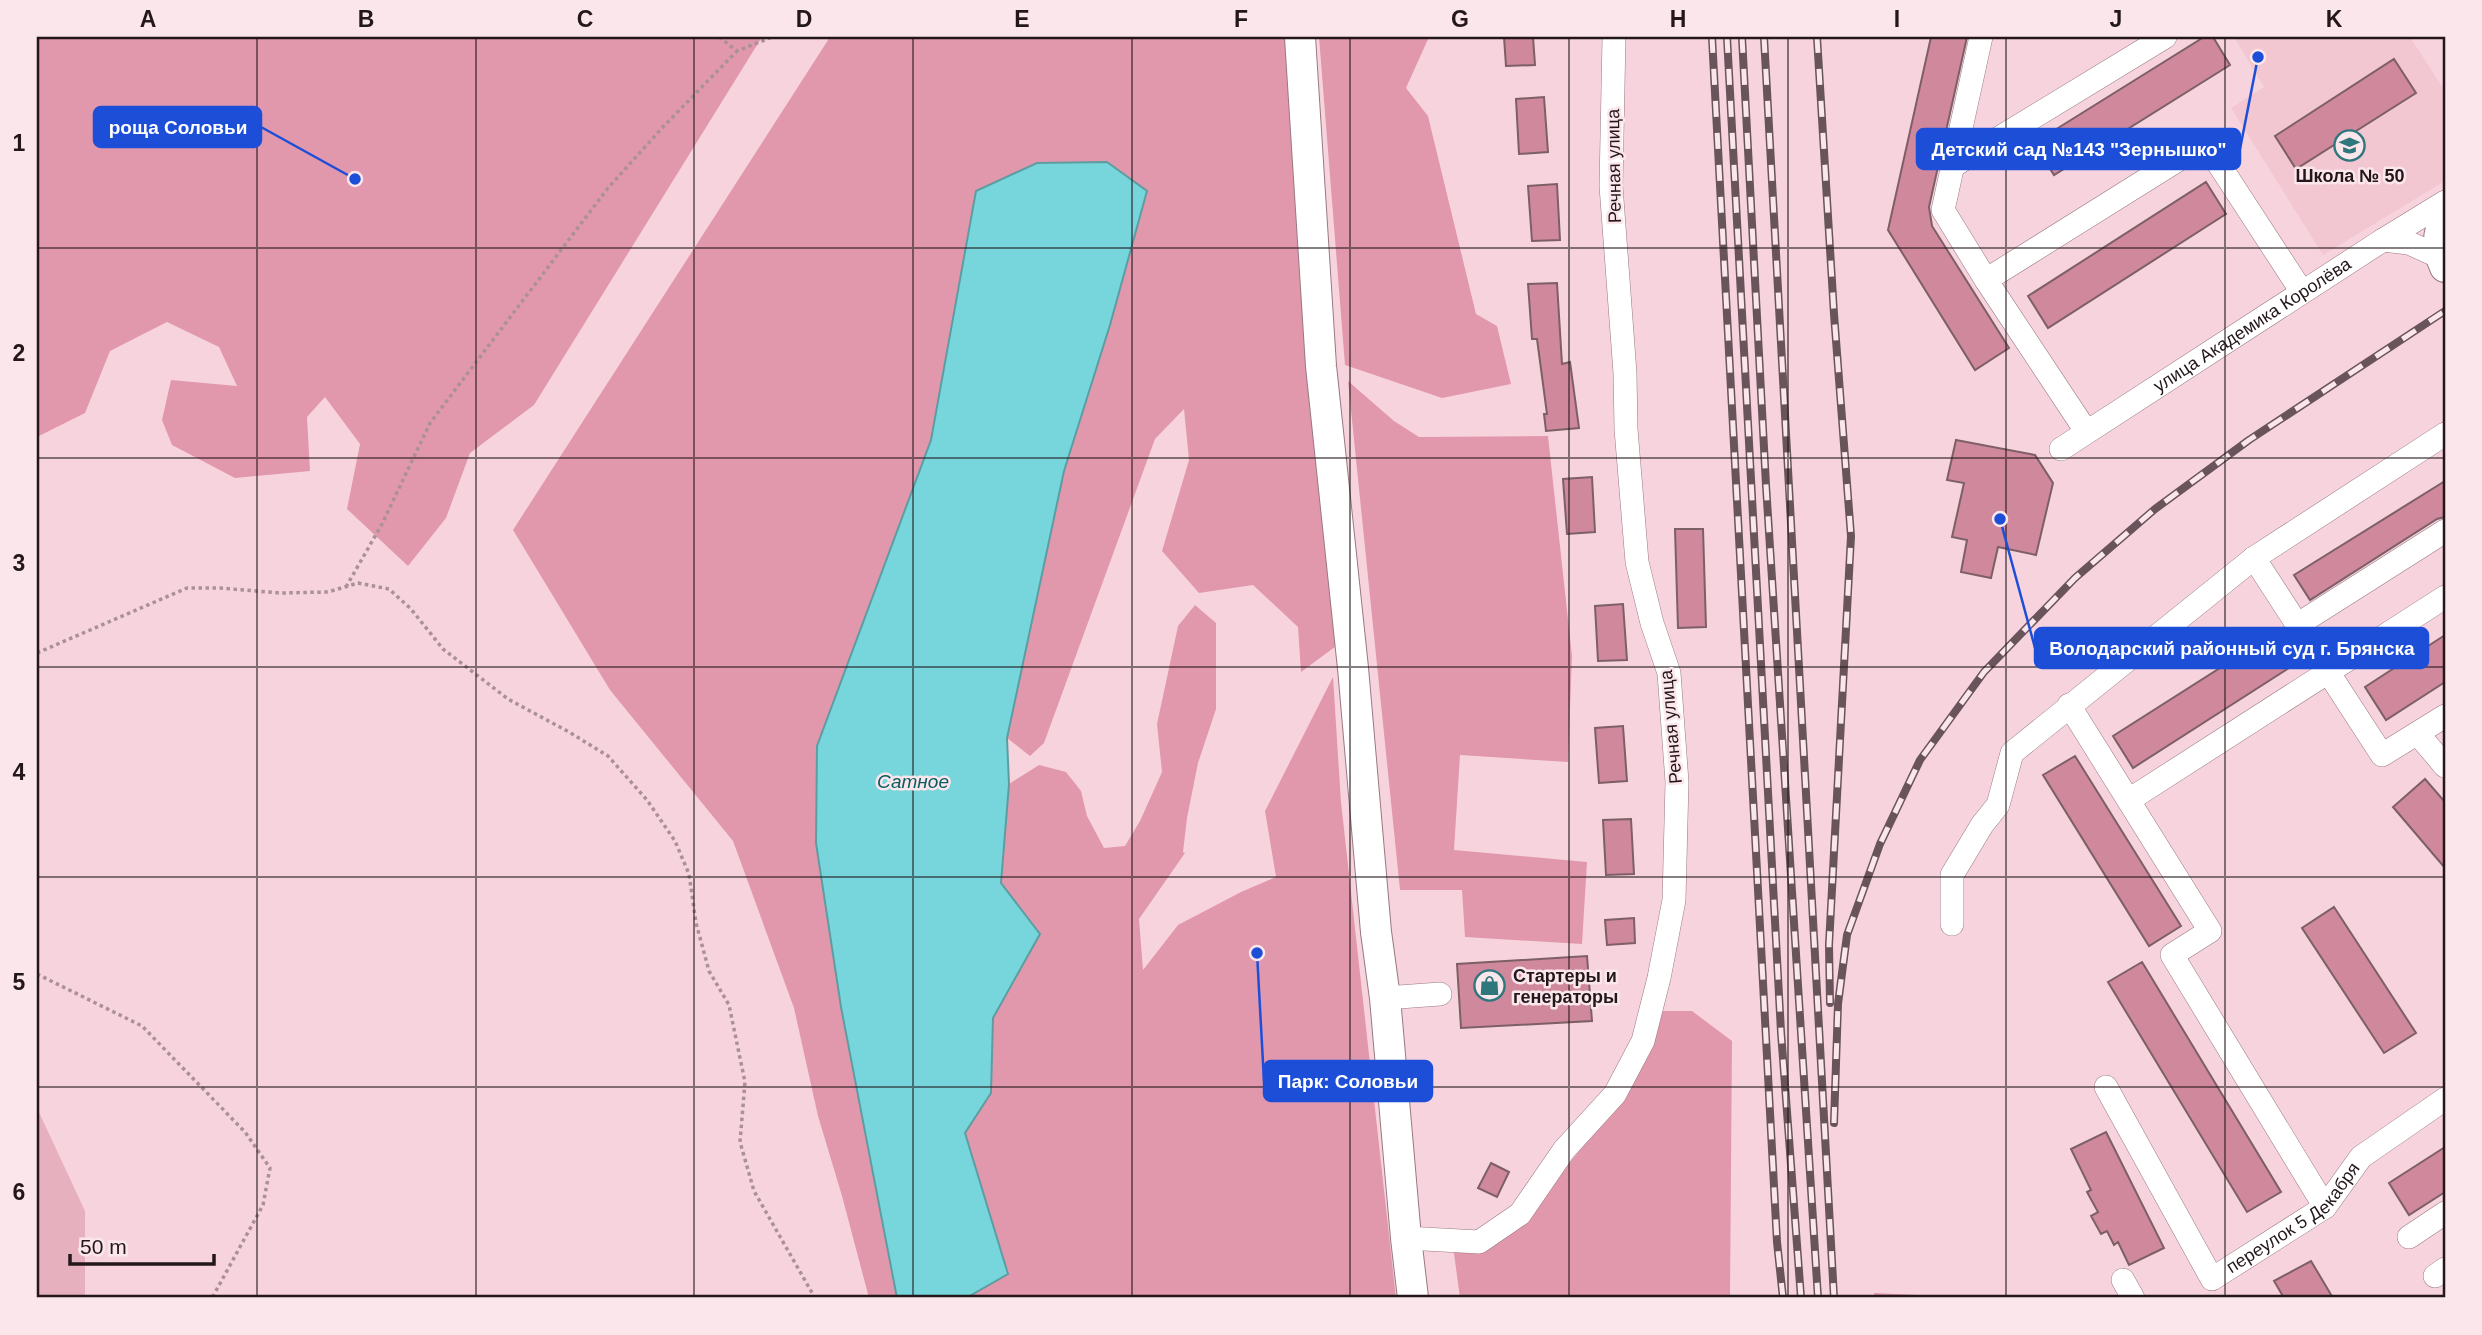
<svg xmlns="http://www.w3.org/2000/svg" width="2482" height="1335" font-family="Arial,sans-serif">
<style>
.built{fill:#f2c7d2}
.green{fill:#e6b0be}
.forest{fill:#e298ac}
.water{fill:#76d6dc;stroke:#5d9da2;stroke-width:2}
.building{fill:#d0889c;stroke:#7d5f67;stroke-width:2}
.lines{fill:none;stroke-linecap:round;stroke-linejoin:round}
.minor-casing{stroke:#987981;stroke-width:24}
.major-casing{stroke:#987981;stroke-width:32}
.path{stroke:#aa9097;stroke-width:3.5;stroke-dasharray:3.5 3.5;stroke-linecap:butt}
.minor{stroke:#fff;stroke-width:23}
.major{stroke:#fff;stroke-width:30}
.rail-casing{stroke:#68545a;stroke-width:8}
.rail{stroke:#fbe6eb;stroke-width:5;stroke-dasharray:16;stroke-linecap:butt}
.grid{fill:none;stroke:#23171b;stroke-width:2;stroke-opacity:0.55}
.labels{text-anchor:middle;stroke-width:5;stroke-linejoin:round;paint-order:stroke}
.street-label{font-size:18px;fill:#23171b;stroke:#fbe6eb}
.poi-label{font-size:18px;font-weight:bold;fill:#23171b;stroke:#fbe6eb}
.water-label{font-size:19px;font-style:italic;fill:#065e62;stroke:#fbe6eb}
.leader{fill:none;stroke:#1d4ed8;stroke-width:2.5}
.callout-dot{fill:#1d4ed8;stroke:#fbe6eb;stroke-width:2.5}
.callout{fill:#1d4ed8;stroke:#1d4ed8;stroke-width:2.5}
.callout-label{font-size:19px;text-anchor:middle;font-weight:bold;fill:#fff}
.neatline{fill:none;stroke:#23171b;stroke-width:2.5}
.grid-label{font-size:23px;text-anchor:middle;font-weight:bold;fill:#23171b}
</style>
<rect width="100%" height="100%" fill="#f7d4dd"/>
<path class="built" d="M2234,37H2410L2445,91V181L2323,255L2231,108L2264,87Z"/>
<path class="green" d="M37,1108L85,1211V1298H37Z"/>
<path class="forest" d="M37,37H762L534,405L470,453L446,518L408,566L347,509L360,444L325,397L307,417L310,471L235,478L172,445L162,420L171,380L237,386L219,347L167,322L110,351L85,413L37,437Z
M830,37H1286L1343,641L1301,672L1298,627L1253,585L1199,593L1162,551L1189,460L1184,409L1155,439L1044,743L1030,756L1007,738L1064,471L1110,325L1147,191L1107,162L1037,163L976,191L931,440L817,746L816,843L841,1007L897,1298H869L842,1196L818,1116L794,1008L733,841L610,690L513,530Z
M1319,37H1429L1406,88L1428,116L1476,314L1497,326L1511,384L1442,398L1345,365Z
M1348,381L1394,421L1419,437L1548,436L1572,656L1568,762L1460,755L1454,850L1587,862L1582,944L1465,937L1462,890H1400Z
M1195,605L1216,623V709L1198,763L1187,818L1183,852L1185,853L1139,919L1143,970L1178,925L1241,892L1276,877L1265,811L1333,677L1341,802L1396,1298H966L1008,1274L965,1133L991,1093L993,1018L1040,934L1001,883L1009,784L1039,765L1066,772L1081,791L1087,816L1104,848L1125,846L1140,821L1162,772L1157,724L1178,626Z
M1661,1011H1692L1732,1041L1730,1298H1460L1453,1246L1525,1217L1617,1105Z
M1874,1293L1982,1298H1875Z"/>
<path class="water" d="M1107,162L1147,191L1110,325L1064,471L1007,738L1009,784L1001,883L1040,934L993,1018L991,1093L965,1133L1008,1274L966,1298H897L841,1007L816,843L817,746L931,440L976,191L1037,163Z"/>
<path class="building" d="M1504,37H1533L1535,65L1506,66Z
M1931,37H1967L1929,207L1932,226L2009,348L1975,370L1888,230Z
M2204,37H2213L2230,65L2054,175L2034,143Z
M2394,59L2416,93L2296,169L2275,136Z
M1544,97L1548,152L1519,154L1516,99Z
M2206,182L2226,214L2048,328L2028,296Z
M1557,184L1560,240L1532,241L1528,186Z
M1557,283L1562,364L1570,362L1579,428L1546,431L1544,414H1547L1537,339H1532L1528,284Z
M1956,440L2035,455L2053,483L2036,555L1998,547L1991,578L1961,572L1967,540L1952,537L1964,483L1947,480Z
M1592,477L1595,532L1567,534L1563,479Z
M2445,481V517L2437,519L2310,600L2294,575Z
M1675,529H1703L1706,627L1678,628Z
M1623,604L1627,660L1598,661L1595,606Z
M2283,628L2303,659L2133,768L2113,736Z
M2445,635V682L2386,720L2365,687Z
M1623,726L1627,781L1599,783L1595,728Z
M2075,756L2181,926L2149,946L2043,775Z
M2425,779L2445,802V868L2393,807Z
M1631,819L1634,874L1606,875L1603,820Z
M2334,907L2416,1033L2384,1053L2302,928Z
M1634,918L1635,943L1607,945L1605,920Z
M1587,956L1592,1021L1461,1028L1457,964Z
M2142,962L2281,1192L2247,1212L2108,982Z
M2106,1132L2164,1248L2129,1265L2118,1242L2114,1245L2107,1231L2101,1234L2091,1216L2098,1212L2087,1192L2091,1190L2071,1149Z
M2445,1147V1192L2409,1215L2389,1183Z
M1491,1163L1509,1172L1497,1197L1478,1188Z
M2311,1261L2333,1298H2284L2274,1281Z"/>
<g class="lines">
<defs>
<g id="minor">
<path d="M1981,37L1943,210L1986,280L2086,431"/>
<path d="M1953,166L2165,37"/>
<path d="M2383,240L2409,243L2440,257"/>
<path d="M1986,280L2205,143L2302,292"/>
<path id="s1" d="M2061,449L2383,240L2445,202"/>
<path d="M2254,558L2382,755L2445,716"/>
<path d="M2297,625L2445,531"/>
<path d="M2069,705L2210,931L2172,955L2325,1207"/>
<path d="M2418,734L2445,766"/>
<path d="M2129,800L2445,597"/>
<path d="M1952,924V875L1982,825L1998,805L2012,753L2254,558L2445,434"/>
<path d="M1385,998L1440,994"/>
<path id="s2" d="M2106,1087L2212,1279L2325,1207L2361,1157L2445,1099"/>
<path d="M2409,1237L2445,1213"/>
<path d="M1406,1238L1479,1242L1520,1214L1564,1150L1615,1094L1643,1041L1659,978L1674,900L1677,782L1669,673L1652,623L1637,562L1626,429L1625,373L1611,186L1614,37"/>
<path d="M2435,1276L2445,1269"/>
<path d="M2123,1280L2133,1298"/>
</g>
<path id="major" d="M1300,37L1321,366L1353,668L1376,932L1385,998L1406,1238L1413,1298
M2445,221C2436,234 2438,253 2445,267"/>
</defs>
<use href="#minor" class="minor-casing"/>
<use href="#major" class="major-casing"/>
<path class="path" d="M719,37L737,51L772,37
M346,587L382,524L430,423L608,188L663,127L737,51
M37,653L187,588H220L280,593L328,592L358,583L389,589L411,609L443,649L508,699L569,732L608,756L647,800L675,841L689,874L696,923L709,971L729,1005L745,1082L740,1142L754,1191L815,1298
M37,974L142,1026L245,1132L270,1168L263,1205L212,1298"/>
<use href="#minor" class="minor"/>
<use href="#major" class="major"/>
<defs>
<path id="rail" d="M1712,37L1777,1242L1783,1298
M1727,37L1781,1032L1801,1298
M1742,37L1766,485L1818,1298
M1764,37L1834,1298
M1817,37L1834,314L1851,536L1829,945L1830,1003
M1834,1123L1838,1004L1847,935L1880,844L1920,760L1984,672L2075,578L2155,509L2249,440L2445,311"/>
</defs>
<use href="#rail" class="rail-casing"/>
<use href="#rail" class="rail"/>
</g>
<path class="grid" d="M257,37V1298M476,37V1298M694,37V1298M913,37V1298M1132,37V1298M1350,37V1298M1569,37V1298M1788,37V1298M2006,37V1298M2225,37V1298M37,248H2445M37,458H2445M37,667H2445M37,877H2445M37,1087H2445"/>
<defs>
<symbol id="school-ring" viewBox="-11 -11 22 22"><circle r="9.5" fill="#fbe6eb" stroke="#2e777c" stroke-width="1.5"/><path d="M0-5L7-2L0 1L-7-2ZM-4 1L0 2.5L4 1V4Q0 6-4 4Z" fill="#2e777c"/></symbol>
<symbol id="shop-ring" viewBox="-11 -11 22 22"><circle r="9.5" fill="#fbe6eb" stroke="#2e777c" stroke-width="1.5"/><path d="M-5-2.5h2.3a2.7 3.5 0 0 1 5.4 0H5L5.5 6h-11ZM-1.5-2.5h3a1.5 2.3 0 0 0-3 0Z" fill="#2e777c"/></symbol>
</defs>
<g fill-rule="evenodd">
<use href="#school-ring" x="2332" y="128" width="35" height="35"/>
<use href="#shop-ring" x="1472" y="968" width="35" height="35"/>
</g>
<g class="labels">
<g class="street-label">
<text transform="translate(1614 166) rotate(-91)" y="6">Речная улица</text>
<text dy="6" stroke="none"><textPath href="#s1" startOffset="228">улица Академика Королёва</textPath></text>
<text transform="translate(1671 727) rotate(-95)" y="6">Речная улица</text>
<text dy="6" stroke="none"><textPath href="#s2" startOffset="322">переулок 5 Декабря</textPath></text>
</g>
<g class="poi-label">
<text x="2350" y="182">Школа № 50</text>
<text x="1513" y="982" text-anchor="start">Стартеры и<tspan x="1513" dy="21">генераторы</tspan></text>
</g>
<g class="water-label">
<text x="913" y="788">Сатное</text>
</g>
</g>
<path class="leader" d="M355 179L261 127M2258 57L2240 149M2000 519L2035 648M1257 953L1264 1081"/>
<g class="callout-dot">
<circle cx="355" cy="179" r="7"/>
<circle cx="2258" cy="57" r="7"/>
<circle cx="2000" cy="519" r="7"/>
<circle cx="1257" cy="953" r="7"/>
</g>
<g class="callout">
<rect x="94" y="107" width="167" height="40" rx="7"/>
<rect x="1917" y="129" width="323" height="40" rx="7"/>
<rect x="2035" y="628" width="393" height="40" rx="7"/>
<rect x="1264" y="1061" width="168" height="40" rx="7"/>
</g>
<g class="callout-label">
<text x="178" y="134">роща Соловьи</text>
<text x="2079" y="156">Детский сад №143 "Зернышко"</text>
<text x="2232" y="655">Володарский районный суд г. Брянска</text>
<text x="1348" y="1088">Парк: Соловьи</text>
</g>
<rect width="2482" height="1335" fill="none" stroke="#fbe6eb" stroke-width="77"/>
<path d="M70 1254v10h144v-10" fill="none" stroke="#23171b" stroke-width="3.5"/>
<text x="80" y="1254" font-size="21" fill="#23171b" stroke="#fbe6eb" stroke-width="5" paint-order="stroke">50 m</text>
<rect x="38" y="38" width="2406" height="1258" class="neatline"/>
<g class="grid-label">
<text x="148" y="27">A</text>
<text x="366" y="27">B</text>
<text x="585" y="27">C</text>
<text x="804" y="27">D</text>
<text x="1022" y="27">E</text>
<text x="1241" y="27">F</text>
<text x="1460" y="27">G</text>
<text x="1678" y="27">H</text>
<text x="1897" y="27">I</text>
<text x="2116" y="27">J</text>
<text x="2334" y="27">K</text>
<text x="19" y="151">1</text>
<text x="19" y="361">2</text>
<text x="19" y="571">3</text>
<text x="19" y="780">4</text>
<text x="19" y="990">5</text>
<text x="19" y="1200">6</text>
</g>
</svg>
